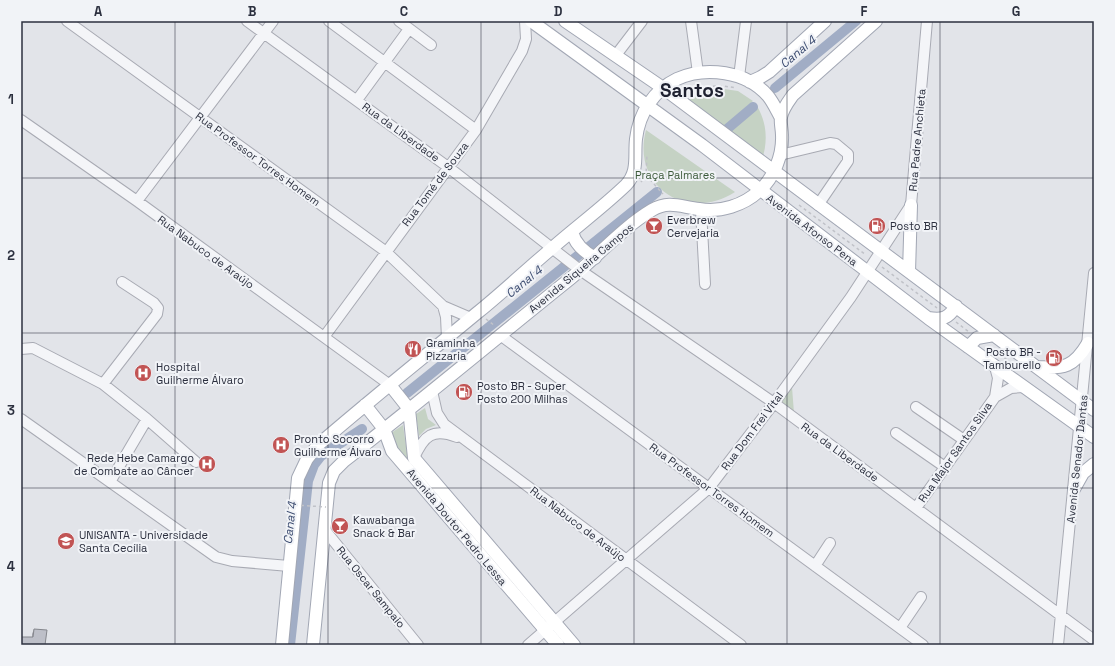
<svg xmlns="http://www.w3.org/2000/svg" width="1115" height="666" font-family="'Space Grotesk',sans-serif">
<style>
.green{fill:#c5d2c4}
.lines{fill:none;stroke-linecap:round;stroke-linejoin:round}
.canal{stroke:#a1adc5;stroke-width:10}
.minor-casing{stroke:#a8aab3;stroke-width:12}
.major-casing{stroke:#a2a7b4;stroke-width:14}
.path{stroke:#c0c2c8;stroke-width:1.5;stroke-dasharray:3 3;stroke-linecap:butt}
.minor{stroke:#f4f5f8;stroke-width:10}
.major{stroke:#fff;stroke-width:12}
.path-bridge{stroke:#c0c2c8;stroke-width:1.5;stroke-dasharray:3 3;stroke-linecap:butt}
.wall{fill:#a3a4ac}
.building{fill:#bdbfc8;stroke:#84868c}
.grid{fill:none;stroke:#2c303f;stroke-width:1;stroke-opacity:0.55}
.labels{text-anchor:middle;stroke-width:4;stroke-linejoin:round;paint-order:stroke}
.street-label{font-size:11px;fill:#2c303f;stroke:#f1f3f7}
.park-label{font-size:11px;fill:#3c5a3a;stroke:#f1f3f7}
.poi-label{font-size:11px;fill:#2c303f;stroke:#f1f3f7;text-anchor:start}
.water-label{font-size:12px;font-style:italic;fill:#3a4a6f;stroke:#f1f3f7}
.town-label{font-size:19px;font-weight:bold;fill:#1e2130;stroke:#f1f3f7}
.neatline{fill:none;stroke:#2c303f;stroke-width:1.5}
.grid-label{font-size:13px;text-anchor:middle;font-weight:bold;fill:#2c303f}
</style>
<rect width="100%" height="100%" fill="#e2e4e9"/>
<path class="green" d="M717,88L738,91L753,101L722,128L685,102L699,93Z
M757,106C767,123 768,141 762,160L726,132Z
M646,130L735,192C687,223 631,186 646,130Z
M792,387L794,413L780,403Z
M425,408L428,419L436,425L426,429L419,436L416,414Z
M403,425L408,460L395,447L391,433Z"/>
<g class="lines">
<path class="canal" d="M775,88L856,21
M727,129L753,107
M407,393L657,192
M290,645L308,481L314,465L321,456L362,429"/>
<defs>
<path id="minor" d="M67,21L385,251L443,306L471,318
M247,21L448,167L580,270L774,403L1094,640
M329,21L476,130
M399,21L431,45
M691,21L698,73
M616,55L642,21
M739,77L746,21
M357,100L409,29
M21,120L137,201L390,385
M780,155L830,143L836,144L848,154V161L818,205
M137,201L273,21
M701,210L705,284
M443,306L446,317L447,338
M500,335L923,645
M324,337L476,130L522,51L526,39L525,21
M21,349L33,348L103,384L147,419L110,482
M103,384L157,314L158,308L154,303L122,282
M432,391L437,413L444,424L741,645
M995,397L1011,388L1023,387
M916,407L964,440
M21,419L216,557L232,561L289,566
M147,419L196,462
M896,433L945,467
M414,458C424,435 433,428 457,437
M916,508L995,397L998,378L995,367
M324,529L418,645
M815,566L830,543
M900,628L921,597
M528,645L709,488L774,403L851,297L911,205L927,21
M1058,645L1094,273"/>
<path id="major" d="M531,21L702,145L928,318L1094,437
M565,21L663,88L1094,410
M750,82L761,77L769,72L825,21
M572,232C575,244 584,252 595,258
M909,272L911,205
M928,318C942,320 948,319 956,306
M968,347L977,338L994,335
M1037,367C1064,369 1074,367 1088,343
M390,385L409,409L414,458L574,645
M365,405L384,429L392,451L558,645
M1074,489L1083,473L1094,464
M282,645L298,478L307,459L318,445C370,400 424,357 477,313C502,293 526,270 551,249C576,227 602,208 626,185C639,171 634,156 636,139C639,113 654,90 677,79C705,66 747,71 768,96C773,102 777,111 781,118
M313,645L329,483L334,471L344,461C421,401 495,339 571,278C598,256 622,228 652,210C669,200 681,207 699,209C720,213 744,205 759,191C774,178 783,155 782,135C782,129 780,123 781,117C783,108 788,102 793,95L876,21"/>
</defs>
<use href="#minor" class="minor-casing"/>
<use href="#major" class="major-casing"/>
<path class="path" d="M691,95C704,84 720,85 736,88
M646,175L663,194
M641,182L646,175L647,154
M799,205L866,255
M882,267L937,308
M486,319L495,326
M956,322L969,332
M990,347L1019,369"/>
<use href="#minor" class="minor"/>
<use href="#major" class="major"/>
<path class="path-bridge" d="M295,505L326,507"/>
</g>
<path class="wall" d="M34,629L45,645L32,637V634Z"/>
<path class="building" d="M34,629L47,630L45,645H21V637H33Z"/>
<path class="grid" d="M175,21V645M328,21V645M481,21V645M634,21V645M787,21V645M940,21V645M21,178H1094M21,333H1094M21,488H1094"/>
<defs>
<symbol id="bar-disc" viewBox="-11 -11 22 22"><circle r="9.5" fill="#c15454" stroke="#f1f3f7"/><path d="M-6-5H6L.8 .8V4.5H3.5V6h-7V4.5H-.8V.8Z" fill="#fff"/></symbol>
<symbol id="fuel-disc" viewBox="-11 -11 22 22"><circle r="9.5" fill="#c15454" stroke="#f1f3f7"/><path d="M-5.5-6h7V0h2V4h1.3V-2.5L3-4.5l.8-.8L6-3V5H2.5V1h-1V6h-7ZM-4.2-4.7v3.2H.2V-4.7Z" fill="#fff"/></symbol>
<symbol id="restaurant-disc" viewBox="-11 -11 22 22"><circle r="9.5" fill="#c15454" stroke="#f1f3f7"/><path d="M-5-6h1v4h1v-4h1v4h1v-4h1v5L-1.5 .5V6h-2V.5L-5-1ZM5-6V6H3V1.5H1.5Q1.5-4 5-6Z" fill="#fff"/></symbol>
<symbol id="hospital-disc" viewBox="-11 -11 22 22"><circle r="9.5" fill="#c15454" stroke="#f1f3f7"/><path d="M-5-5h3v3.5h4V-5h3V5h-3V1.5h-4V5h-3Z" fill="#fff"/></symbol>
<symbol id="university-disc" viewBox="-11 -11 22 22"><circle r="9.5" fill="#c15454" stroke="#f1f3f7"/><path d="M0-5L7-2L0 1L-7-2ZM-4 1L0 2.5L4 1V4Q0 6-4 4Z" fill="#fff"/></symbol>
</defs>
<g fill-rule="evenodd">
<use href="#bar-disc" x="644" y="216" width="20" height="20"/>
<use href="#fuel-disc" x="867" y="216" width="20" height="20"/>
<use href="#restaurant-disc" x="403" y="339" width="20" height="20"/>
<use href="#fuel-disc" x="1044" y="348" width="20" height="20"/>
<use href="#hospital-disc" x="133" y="363" width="20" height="20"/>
<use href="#fuel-disc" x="454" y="382" width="20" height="20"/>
<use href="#hospital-disc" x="271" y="435" width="20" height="20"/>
<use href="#hospital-disc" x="197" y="454" width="20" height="20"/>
<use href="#bar-disc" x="330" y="516" width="20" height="20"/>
<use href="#university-disc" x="56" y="531" width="20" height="20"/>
</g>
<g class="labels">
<g class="street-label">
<text transform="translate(401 132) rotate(36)" y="4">Rua da Liberdade</text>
<text transform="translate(917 140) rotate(-85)" y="4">Rua Padre Anchieta</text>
<text transform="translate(258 159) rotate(36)" y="4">Rua Professor Torres Homem</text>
<text transform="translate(435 184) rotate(-53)" y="4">Rua Tomé de Souza</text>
<text transform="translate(812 230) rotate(37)" y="4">Avenida Afonso Pena</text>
<text transform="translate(206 252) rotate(36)" y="4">Rua Nabuco de Araújo</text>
<text transform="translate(581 268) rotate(-40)" y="4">Avenida Siqueira Campos</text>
<text transform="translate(752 431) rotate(-53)" y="4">Rua Dom Frei Vital</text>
<text transform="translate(840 452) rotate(36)" y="4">Rua da Liberdade</text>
<text transform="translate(955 452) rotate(-55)" y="4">Rua Major Santos Silva</text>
<text transform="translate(1077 459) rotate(-84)" y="4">Avenida Senador Dantas</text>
<text transform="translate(712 490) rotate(36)" y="4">Rua Professor Torres Homem</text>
<text transform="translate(578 524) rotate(37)" y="4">Rua Nabuco de Araújo</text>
<text transform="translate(457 527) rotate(50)" y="4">Avenida Doutor Pedro Lessa</text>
<text transform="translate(371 587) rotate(51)" y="4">Rua Oscar Sampaio</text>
</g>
<g class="park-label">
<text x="675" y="179">Praça Palmares</text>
</g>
<g class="poi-label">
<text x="667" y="224">Everbrew<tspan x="667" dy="13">Cervejaria</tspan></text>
<text x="890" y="230">Posto BR</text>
<text x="426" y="347">Graminha<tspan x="426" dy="13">Pizzaria</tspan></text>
<text x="1041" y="356" text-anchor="end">Posto BR -<tspan x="1041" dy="13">Tamburello</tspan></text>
<text x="156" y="371">Hospital<tspan x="156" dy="13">Guilherme Álvaro</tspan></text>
<text x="477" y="390">Posto BR - Super<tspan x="477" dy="13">Posto 200 Milhas</tspan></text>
<text x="294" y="443">Pronto Socorro<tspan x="294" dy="13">Guilherme Álvaro</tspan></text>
<text x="194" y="462" text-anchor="end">Rede Hebe Camargo<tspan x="194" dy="13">de Combate ao Câncer</tspan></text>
<text x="353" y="524">Kawabanga<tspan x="353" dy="13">Snack &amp; Bar</tspan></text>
<text x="79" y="539">UNISANTA - Universidade<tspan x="79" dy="13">Santa Cecília</tspan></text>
</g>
<g class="water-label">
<text transform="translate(798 52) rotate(-40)" y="4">Canal 4</text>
<text transform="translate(524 282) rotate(-39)" y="4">Canal 4</text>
<text transform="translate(290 523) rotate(-84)" y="4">Canal 4</text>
</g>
<g class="town-label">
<text x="692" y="97">Santos</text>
</g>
</g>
<rect width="1115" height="666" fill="none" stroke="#f1f3f7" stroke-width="44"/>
<rect x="22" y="22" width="1071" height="622" class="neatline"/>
<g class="grid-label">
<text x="98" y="16">A</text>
<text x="252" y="16">B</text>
<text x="404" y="16">C</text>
<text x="558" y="16">D</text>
<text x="710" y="16">E</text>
<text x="864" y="16">F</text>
<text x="1016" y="16">G</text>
<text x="11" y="104">1</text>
<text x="11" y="260">2</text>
<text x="11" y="415">3</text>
<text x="11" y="571">4</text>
</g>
</svg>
